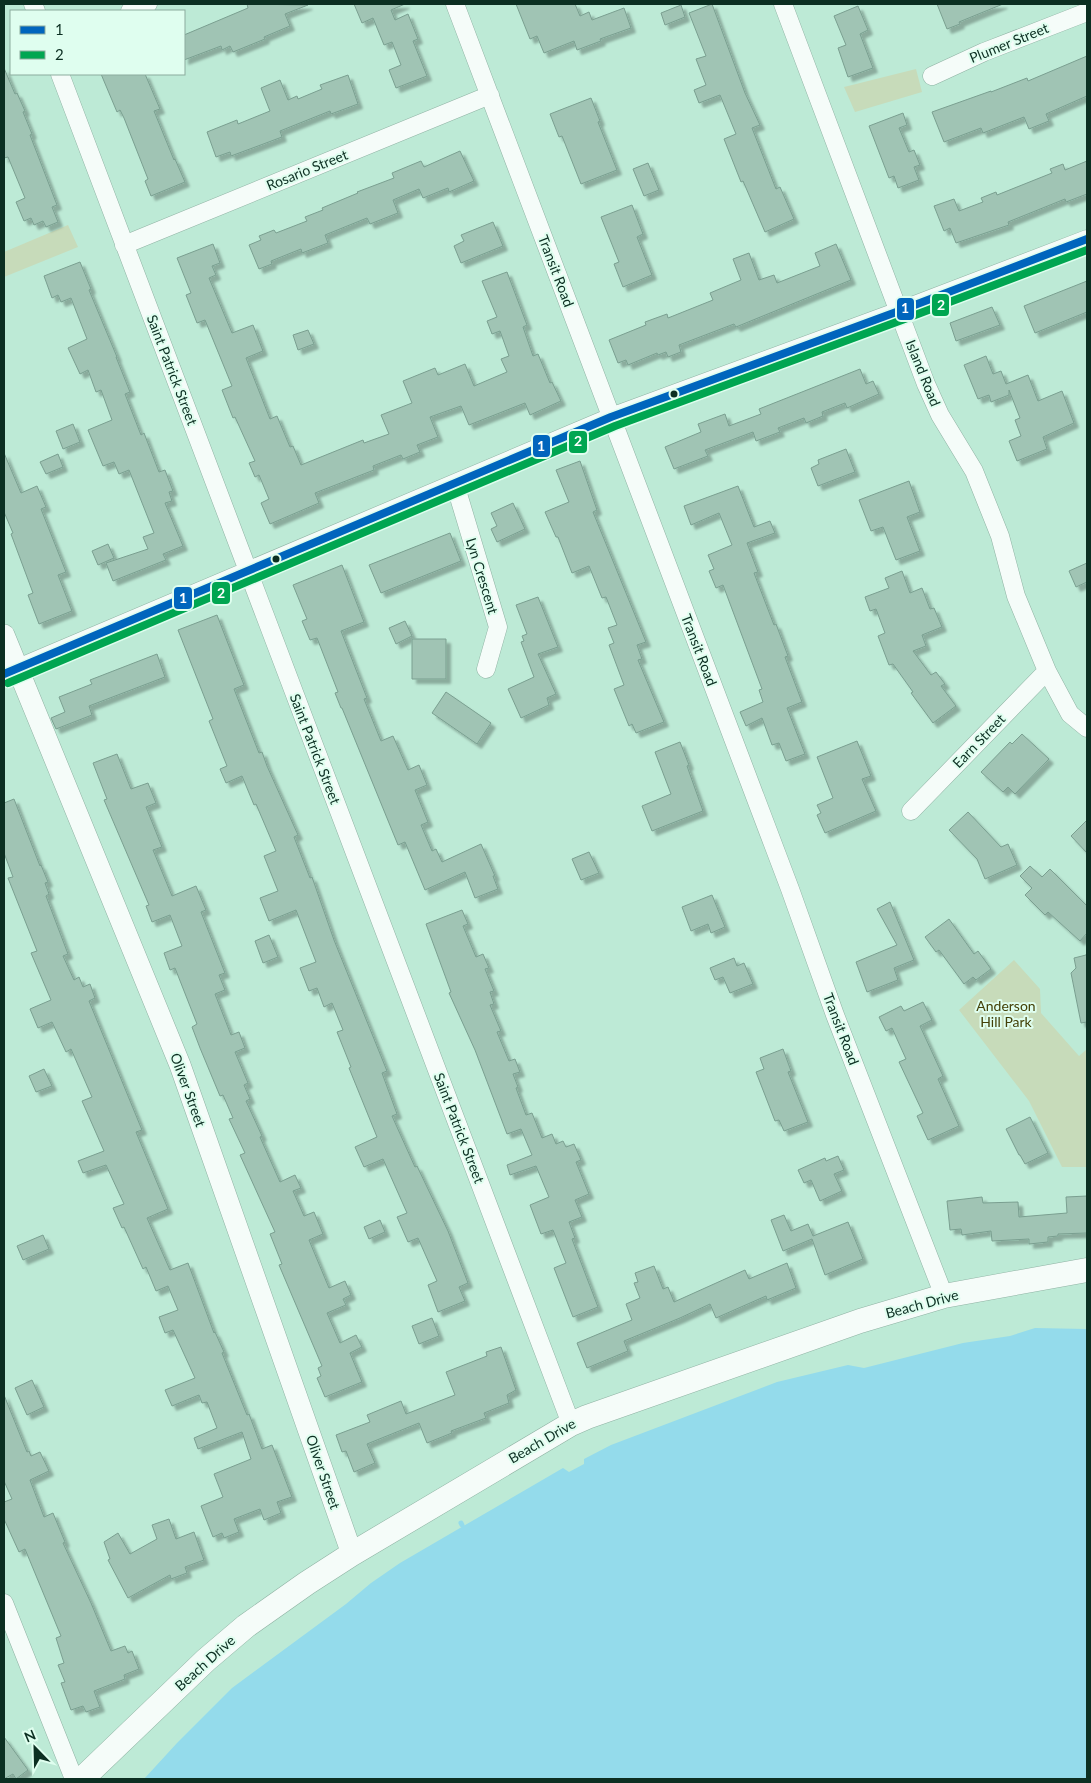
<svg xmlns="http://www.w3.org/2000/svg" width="1091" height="1783" font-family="Lato,sans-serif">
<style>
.green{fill:#c7dbba}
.water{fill:#94dbeb}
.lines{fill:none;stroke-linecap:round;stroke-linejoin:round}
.stream{stroke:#94dbeb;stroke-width:5}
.building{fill:#a0c4b4;stroke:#7a9f90;filter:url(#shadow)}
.minor-casing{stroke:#8fb2a3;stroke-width:19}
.tertiary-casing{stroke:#8fb2a3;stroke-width:22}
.secondary-casing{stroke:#8fb2a3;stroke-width:25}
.minor{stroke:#f5fcf9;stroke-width:18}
.tertiary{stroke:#f5fcf9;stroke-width:21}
.secondary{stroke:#f5fcf9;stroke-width:24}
.bus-1-casing{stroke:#dffeef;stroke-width:11}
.bus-2-casing{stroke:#dffeef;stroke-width:11}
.bus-1{stroke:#0065bd;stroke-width:8}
.bus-2{stroke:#00a651;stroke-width:8}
.bus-dot{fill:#0c2f22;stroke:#dffeef;stroke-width:2}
.labels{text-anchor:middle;stroke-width:4;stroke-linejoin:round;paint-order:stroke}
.street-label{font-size:14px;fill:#0c2f22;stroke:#dffeef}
.park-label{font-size:14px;fill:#434007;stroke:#dffeef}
.line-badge{stroke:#dffeef;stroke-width:2}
.badge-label{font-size:14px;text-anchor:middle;font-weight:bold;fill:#fff}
</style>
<defs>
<filter id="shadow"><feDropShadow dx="4.5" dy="4.5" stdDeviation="1" flood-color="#0004"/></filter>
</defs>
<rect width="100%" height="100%" fill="#bdead6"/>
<path class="green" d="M916,69L922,92L855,112L844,87Z
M68,225L78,247L4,277V252Z
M1014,960L1040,989L1041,1013L1079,1056L1087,1049V1167H1062L1029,1101L959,1010Z"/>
<path class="water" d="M1035,1328L1087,1329V1779H144L177,1743L232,1688L346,1604L371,1583L400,1563L563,1468L569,1472L584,1464V1459L611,1445L777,1382L848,1365L864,1368L963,1343L1010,1336Z"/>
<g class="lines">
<path class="stream" d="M461,1523L462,1525"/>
</g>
<path class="building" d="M247,4L308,5L285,14L290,26L264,37L265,39L233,52L230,46L222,50L221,46L184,60V35L248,8Z
M354,4H405L391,10L395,20L408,14L418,39L413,41L427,76L396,88L389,70L401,65L392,42L384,45L373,18L362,23Z
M516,4H575L580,16L589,12L592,20L624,8L631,28L600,39L601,41L577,50L574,41L544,53L537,36L530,39Z
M712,4L745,93L760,125L752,128L776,189L780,187L794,219L765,232L743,181L741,182L724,139L736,134L720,95L699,103L694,90L706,85L696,59L706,56L689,13Z
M937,4H1003L959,22L960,24L947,29Z
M681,5L685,17L665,25L661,13Z
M858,6L868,30L860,34L873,68L848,77L838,48L846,45L834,16Z
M1087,56V96L1046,114L1049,121L1029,129L1024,117L983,133L981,128L944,142L932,112L991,91V92L1027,78L1028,81Z
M4,68L15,94L17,93L25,111L23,112L32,134L30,135L57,205L52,207L58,222L46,227L43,221L34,225L31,218L24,221L16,202L25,198L8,157L4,158Z
M101,74H145L160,109L154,111L174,160L175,159L185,182L151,196L145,181L148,179L124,118L120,110L117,112Z
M348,75L358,104L331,114L330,111L280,131L282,137L258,146L231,156L230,152L216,157L207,132L237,120L238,124L270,111L261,88L280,80L288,100L297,96L298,99L322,89L320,85Z
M591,98L600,121L598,122L617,170L581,184L562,136L559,137L550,114Z
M903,113L907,125L899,128L909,152L914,150L920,165L914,167L919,180L898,188L894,176L889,178L869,126Z
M460,151L474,181L449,192L448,188L423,198L419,189L393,200L398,213L370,224L367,218L325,235L328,243L302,253L301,249L271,261L272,264L259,269L249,245L261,240L259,236L274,230L276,233L307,221L305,217L323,210L322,208L358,193L357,192L394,178L392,173L421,161L424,167Z
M1087,161V194L1066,202L1065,199L1008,222L1009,225L956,243L950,228L944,231L934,206L954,199L959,211L983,202L981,198L996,192L997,195L1052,173L1050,169L1063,164L1065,170Z
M648,163L659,190L644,196L633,169Z
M632,205L643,234L637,237L652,275L623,287L614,264L619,262L601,217Z
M493,222L503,246L461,263L454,246L464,241L461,235Z
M213,244L220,263L212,266L216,275L209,278L232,333L253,325L263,351L246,358L270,419L277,416L290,447L293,446L301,465L363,440L364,443L389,434L381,415L412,403L403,381L435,368L438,375L465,364L474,386L507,372L501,359L509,356L500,331L492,334L487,321L497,317L482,281L507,272L527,325L523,327L533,356L538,354L550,383L552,382L561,401L530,415L525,403L469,425L461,406L430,417L438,437L417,445L420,452L403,459L401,455L373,466L374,470L315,493L319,503L270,524L261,503L269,499L259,475L255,477L249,463L255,461L235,417L233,418L222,390L232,386L205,320L197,323L186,295L191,293L177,258Z
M836,244L851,280L736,327L734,324L679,345L681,352L668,357L666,352L658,355L657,353L628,365L626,360L618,363L609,340L646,325L645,322L667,314L668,318L713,300L710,293L741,280L733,259L749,253L759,280L774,275L777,283L820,266L815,253Z
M80,262L91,289L89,290L117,357H116L130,392L125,394L141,435L144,433L159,472L165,470L173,491L169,492L172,501L165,503L183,546L163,554L166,560L113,581L106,563L148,549L143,537L154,533L129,470L119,474L114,462L103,466L88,430L112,420L101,390L96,392L88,370L80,374L68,348L87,339L71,298L61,302L58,295L52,298L44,276Z
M1087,281V312L1035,333L1024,306Z
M992,307L1000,325L956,341L950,323Z
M308,330L314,344L298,350L293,335Z
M986,356L993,374L1001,371L1006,384L1028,375L1038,401L1062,391L1074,423L1043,437L1047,449L1017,461L1009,441L1021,436L1015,420L1020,418L1009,390V395L991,402L989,395L978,399L964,365Z
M860,369L866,384L873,381L879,394L847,408L845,403L822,412L823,416L806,423L804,418L778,428L780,432L756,441L753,432L705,450L708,456L674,469L665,447L701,432L698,424L725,414L729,426L761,414L759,409Z
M73,424L80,442L63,449L56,431Z
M846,449L855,472L818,486L811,468L819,464L818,460Z
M4,453L21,493L37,486L46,507L41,509L66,572L58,575L72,611L39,624L28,595L33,593L11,534L13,533L4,512Z
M58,454L63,467L46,474L40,462Z
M580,461L597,510L593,512L646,642L637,645L642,659L638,660L664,722L636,733L632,724L629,726L614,689L624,685L609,645L614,643L608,628L617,625L606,597L602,598L589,566L572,573L558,537H556L545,512L569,502L556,470Z
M909,481L920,512L907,517L920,551L896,560L883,527L871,531L859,500Z
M738,486L754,527L770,521L775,533L747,543L758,572L754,573L774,625L776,624L788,656L785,657L802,702L787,708L805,754L786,761L779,743L772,745L762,718L746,726L740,712L763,702L759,690L762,689L723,585L716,588L709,571L714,569L708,555L732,545L719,513L691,525L684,506Z
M513,503L525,529L497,542L491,529L497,526L491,513Z
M450,533L461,561L381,593L369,565Z
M108,544L114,558L98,565L92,551Z
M1087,563V582L1076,587L1069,571Z
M342,565L364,622L341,631L367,698L364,699L381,741L393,736L408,770L419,765L427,785L415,790L428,822L421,825L432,851L436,849L442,862L481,844L495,876H493L498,889L475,898L465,872L425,890L405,842L398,845L342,708H341L335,693L338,692L317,638L310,640L302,621L307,619L293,585Z
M902,571L910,593L922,588L930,609L934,608L942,627L922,635L926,646L913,651L931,675L936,672L945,684L941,686L956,706L933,723L911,693L913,692L893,664L889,665L878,636L885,633L876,609L870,611L865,597L889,588L885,578Z
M538,597L558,647L538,654L556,694L547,698L549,705L521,718L508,689L534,677L521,642L524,641L522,636L527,634L516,605Z
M217,615L244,685L234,689L259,753L262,752L267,766L298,835L294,837L310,878L312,877L334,940L387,1071L382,1073L397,1114L392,1116L415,1167L417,1166L448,1231L468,1283L459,1287L465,1301L438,1312L428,1285L437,1281L418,1238L408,1242L397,1217L407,1213L383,1159L364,1167L355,1147L377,1137L349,1068L351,1067L337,1032L343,1030L332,1003L324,1007L317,988L309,991L300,968L316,962L296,910L269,921L260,898L278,891L264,856L276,851L256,804L254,805L242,776L226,783L220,769L227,766L209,721L213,719L178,630Z
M405,621L412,636L396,644L389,628Z
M412,639H446V679H412Z
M157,654L165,677L89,706L92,715L56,729L51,718L65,712L59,697L92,684L90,680Z
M446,692L491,723L477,744L432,713Z
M1022,734L1049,759L1015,794L1008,787L1003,792L981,772L1010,742L1012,744Z
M857,741L871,776L862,779L876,811L825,833L817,815L821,813L817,805L833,798L817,757Z
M680,742L689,765L687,766L703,811L652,831L642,806L671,794L655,752Z
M117,754L131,789L148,783L156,803L146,807L162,847L153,850L172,896L196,886L206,910L201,912L225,973L219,975L225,990L215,994L231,1035L239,1032L245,1048L235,1052L248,1083L244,1085L250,1099L246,1101L262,1136L260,1137L280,1182L295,1175L301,1188L293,1191L304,1216L314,1212L323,1234L309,1240L329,1288L345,1281L351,1295L343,1299L346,1305L327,1313L340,1343L356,1335L362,1347L350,1353L362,1382L325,1397L317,1378L321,1376L318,1368L322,1366L279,1265L282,1264L270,1234L275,1232L240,1155L245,1153L229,1119L233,1118L223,1095L220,1096L200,1048L192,1027L197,1024L175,968L170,970L164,953L182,946L170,915L152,922L146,906L149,905L104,800L107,799L93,763Z
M14,799L40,866L41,865L48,882L45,883L49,894L46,896L68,954L63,956L74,980L79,977L83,987L90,984L95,998L89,1001L142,1130L136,1132L168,1209L147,1218L170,1270L188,1263L214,1333L215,1332L224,1352L222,1353L247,1415L249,1414L262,1449L272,1445L292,1497L277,1502L281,1513L264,1520L260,1509L234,1519L239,1532L224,1538L222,1533L213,1537L201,1506L223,1497L214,1474L251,1459L242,1432L198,1449L194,1438L217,1428L207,1402L202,1403L199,1395L172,1406L165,1390L195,1378L173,1330L165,1333L159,1317L178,1310L168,1286L156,1291L146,1267L143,1269L124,1227L122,1228L113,1208L124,1204L106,1165L83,1173L78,1161L104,1151L82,1101L92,1097L71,1049L66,1052L52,1022L38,1028L30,1009L51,1000L31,953L37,951L8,878L13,877L4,853V803Z
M968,812L1001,847L1008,844L1017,865L985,879L977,859L949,830Z
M1087,820V853L1071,836Z
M589,852L599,873L581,880L572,859Z
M1030,866L1042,877L1050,869L1087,906V933L1080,941L1048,912L1045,915L1025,895L1032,888L1020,876Z
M712,895L725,927L711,933L708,924L691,931L682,907Z
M890,902L914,960L894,968L898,980L867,992L856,962L897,945L877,909Z
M462,910L468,924L463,926L476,957L483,954L489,968L485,969L494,991L490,992L494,1004L490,1005L501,1031L497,1032L509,1061L515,1059L520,1072L513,1074L518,1087L516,1088L526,1115L532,1113L542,1138L552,1134L556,1144L563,1141L566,1147L574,1144L581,1160L576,1162L589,1194L575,1200L582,1217L569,1222L575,1238L572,1239L598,1307L573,1317L554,1268L566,1263L553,1230L541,1234L530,1205L549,1197L536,1166L510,1175L507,1165L532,1155L521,1129L507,1134L475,1050L449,993L451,992L426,924Z
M949,919L974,954L978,951L991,969L976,980L973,977L964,984L939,950L936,952L925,937Z
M269,935L278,957L263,963L255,941Z
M1087,953V1022L1081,1023L1071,973L1076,968L1074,958L1086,955Z
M734,958L737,966L744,963L753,984L730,993L723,977L715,980L710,968Z
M923,1002L932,1020L920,1026L943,1076L938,1079L959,1126L928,1140L917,1116L923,1113L899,1062L906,1059L892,1028L886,1031L879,1017L901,1006L904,1011Z
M783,1049L791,1071L788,1072L808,1122L784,1131L779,1120L775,1121L756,1072L764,1069L760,1058Z
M44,1069L52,1086L36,1092L29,1076Z
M1030,1117L1048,1153L1025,1164L1020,1155H1019L1006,1129Z
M838,1156L844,1170L834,1174L842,1191L820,1201L811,1180L804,1183L798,1170L825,1158L826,1161Z
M1087,1196V1233L1058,1234V1236L1048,1237V1242L1029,1244V1239L992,1241L991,1231L962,1235L961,1229L950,1230L947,1201L982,1197L983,1203L1018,1202L1019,1217L1067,1213L1066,1197Z
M784,1215L791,1231L808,1224L813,1236L848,1222L863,1259L825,1275L812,1239L783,1251L771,1220Z
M380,1220L385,1232L369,1239L364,1227Z
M43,1235L49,1249L23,1260L17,1246Z
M787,1263L796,1288L767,1300L766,1296L716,1318L710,1304L680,1318L624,1341L628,1351L587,1368L577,1343L632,1320L626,1304L640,1298L634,1283L638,1282L635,1273L654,1266L663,1289L668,1287L674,1302L745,1270L749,1279Z
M432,1318L439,1336L419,1344L412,1326Z
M501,1347L516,1390L507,1395L509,1403L484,1413L486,1418L451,1431L452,1433L427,1443L419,1423L367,1444L375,1463L354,1472L346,1451L342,1452L336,1435L370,1422L367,1415L401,1401L406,1414L455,1395L446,1372L487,1356L486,1352Z
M32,1380L44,1407L27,1415L15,1388Z
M4,1395L27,1452L29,1451L31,1456L40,1452L49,1471L30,1480L44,1517L53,1513L65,1542L63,1543L91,1603L111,1651L125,1646L128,1653L132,1651L139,1669L124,1675L125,1679L94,1691L100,1707L86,1712L83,1706L71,1710L61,1683L65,1682L58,1665L64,1663L56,1638L61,1636L25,1549L19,1552L4,1519V1502L12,1499L4,1481Z
M169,1519L176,1539L194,1532L204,1560L185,1567L187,1573L171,1579L170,1575L128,1598L108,1560L110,1559L104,1542L118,1533L130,1554L157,1539L152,1525Z
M4,1737L28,1770L16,1779L13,1774L4,1779Z"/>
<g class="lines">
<defs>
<path id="minor" d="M33,4L36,11
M455,4L790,889L835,1015L944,1296
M783,4L926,384L940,415L974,471L1000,536L1016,596L1047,671L1070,714L1087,728
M130,11L148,4
M60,74L571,1424
M932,76L984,52L1087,12
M124,245L490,95
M455,484L498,627L486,669
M4,674L611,417L899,311L1087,239
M911,811L1047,671
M4,1603L74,1779"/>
<path id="tertiary" d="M4,635L180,1065L352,1554"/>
<path id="secondary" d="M82,1779L206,1660L246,1626L307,1583L352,1554L571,1424L587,1417L860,1321L944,1296L1087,1270"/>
</defs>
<use href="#minor" class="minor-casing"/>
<use href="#tertiary" class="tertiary-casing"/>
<use href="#secondary" class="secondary-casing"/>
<use href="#minor" class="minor"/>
<use href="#tertiary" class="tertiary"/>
<use href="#secondary" class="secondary"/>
<defs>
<path id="bus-1" d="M4,674L611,417L899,311L1087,239"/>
<path id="bus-2" d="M8,683L615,426L902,320L1087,250"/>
</defs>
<use href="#bus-1" class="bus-1-casing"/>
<use href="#bus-2" class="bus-2-casing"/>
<use href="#bus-1" class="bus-1"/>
<use href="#bus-2" class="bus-2"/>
</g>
<g class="bus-dot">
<circle cx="674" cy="394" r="4.5"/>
<circle cx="276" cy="559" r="4.5"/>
</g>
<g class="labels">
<g class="street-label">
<text transform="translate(1009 43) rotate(-22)" y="5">Plumer Street</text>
<text transform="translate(307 170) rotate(-22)" y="5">Rosario Street</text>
<text transform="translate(556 271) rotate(69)" y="5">Transit Road</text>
<text transform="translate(172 370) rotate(69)" y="5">Saint Patrick Street</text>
<text transform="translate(923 373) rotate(68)" y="5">Island Road</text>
<text transform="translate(482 576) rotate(73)" y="5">Lyn Crescent</text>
<text transform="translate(699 650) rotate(69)" y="5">Transit Road</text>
<text transform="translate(979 741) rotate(-46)" y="5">Earn Street</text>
<text transform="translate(315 749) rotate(69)" y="5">Saint Patrick Street</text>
<text transform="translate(841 1029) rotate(69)" y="5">Transit Road</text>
<text transform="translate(188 1090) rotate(70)" y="5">Oliver Street</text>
<text transform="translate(459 1128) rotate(69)" y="5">Saint Patrick Street</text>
<text transform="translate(922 1304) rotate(-15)" y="5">Beach Drive</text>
<text transform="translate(542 1441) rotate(-30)" y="5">Beach Drive</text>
<text transform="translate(323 1472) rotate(71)" y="5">Oliver Street</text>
<text transform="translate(205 1663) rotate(-42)" y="5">Beach Drive</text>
</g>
<g class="park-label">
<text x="1006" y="1011">Anderson<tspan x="1006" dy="16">Hill Park</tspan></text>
</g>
</g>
<g class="line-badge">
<rect x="931" y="293" width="19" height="24" rx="5" fill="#00a651"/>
<rect x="896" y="297" width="19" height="24" rx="5" fill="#0065bd"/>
<rect x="568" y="430" width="20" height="24" rx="5" fill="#00a651"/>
<rect x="532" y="434" width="19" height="24" rx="5" fill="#0065bd"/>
<rect x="211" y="581" width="20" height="24" rx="5" fill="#00a651"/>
<rect x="173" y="586" width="20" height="24" rx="5" fill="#0065bd"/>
</g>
<g class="badge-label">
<text x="941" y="310">2</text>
<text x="905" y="313">1</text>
<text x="578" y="446">2</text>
<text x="541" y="451">1</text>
<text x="221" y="598">2</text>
<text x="183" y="603">1</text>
</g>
<rect width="1091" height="1783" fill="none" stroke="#0c2f22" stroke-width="10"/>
<rect x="10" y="10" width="175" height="65" fill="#dffeef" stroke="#8bab9d"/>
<rect x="20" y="26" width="25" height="8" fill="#0065bd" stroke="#8bab9d"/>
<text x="55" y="35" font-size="15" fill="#0c2f22">1</text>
<rect x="20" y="51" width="25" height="8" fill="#00a651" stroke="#8bab9d"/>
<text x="55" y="60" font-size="15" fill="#0c2f22">2</text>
<g transform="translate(35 1748) rotate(337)" stroke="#dffeef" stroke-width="4" paint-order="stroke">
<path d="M0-4L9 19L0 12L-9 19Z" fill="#0c2f22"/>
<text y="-8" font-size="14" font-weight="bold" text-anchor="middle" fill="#0c2f22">N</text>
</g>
</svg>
